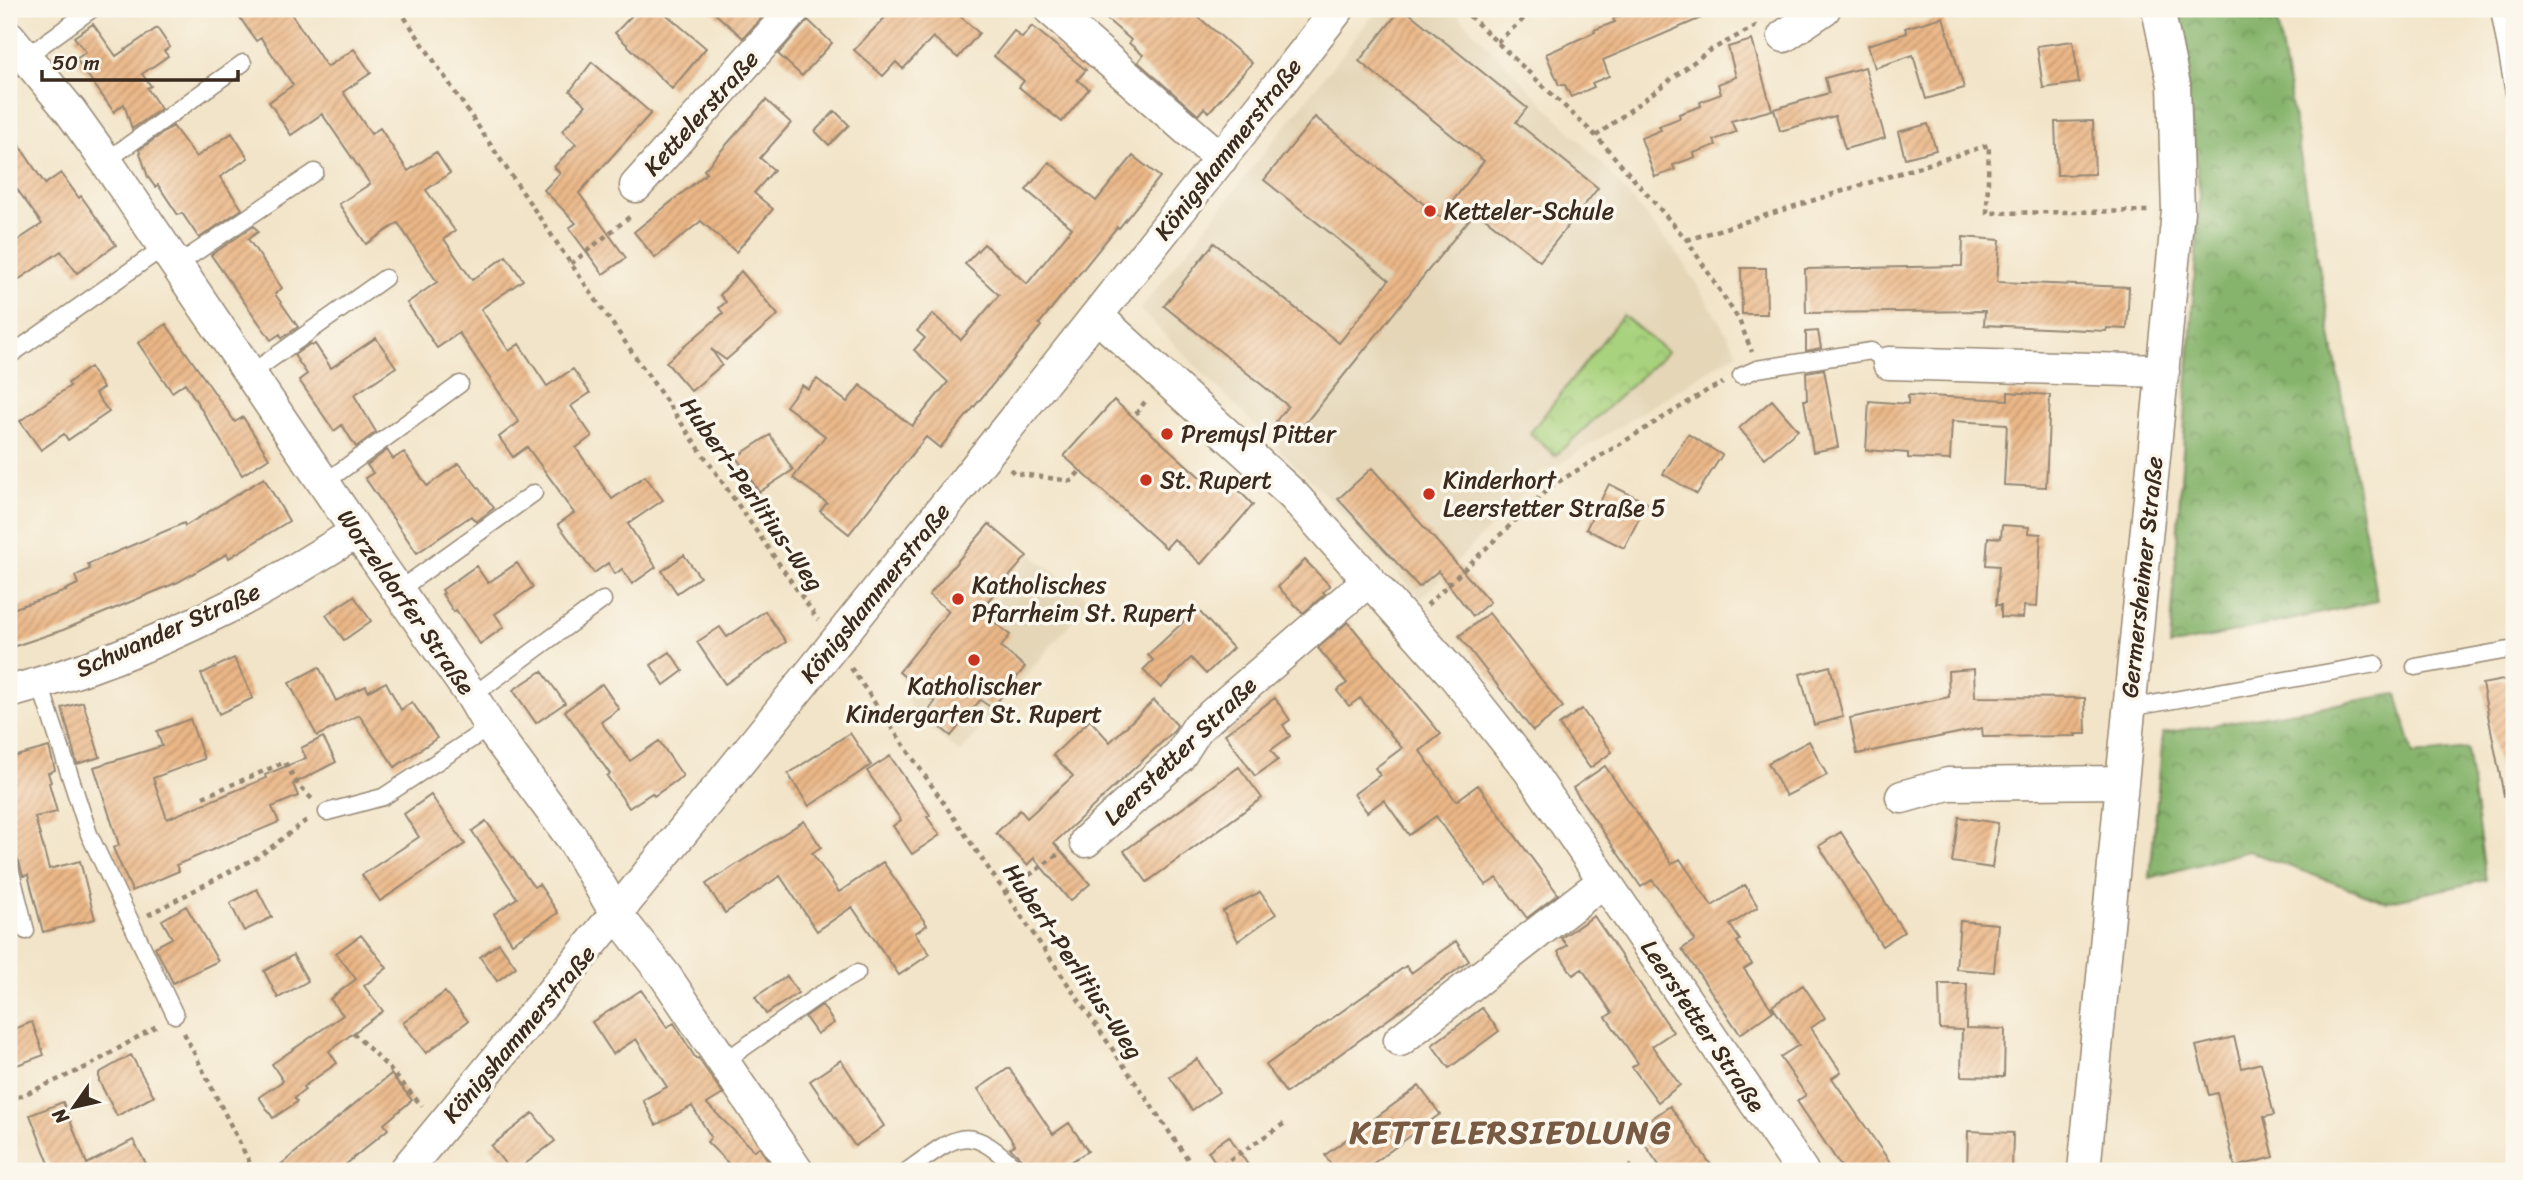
<svg xmlns="http://www.w3.org/2000/svg" width="2523" height="1180" font-family="Sriracha,sans-serif">
<style>
.built{fill:#e4d6b7}
.forest{fill:url(#forest-crowns);stroke:#606f45;stroke-width:2}
.park{fill:url(#park-crowns);stroke:#727e4e;stroke-width:2}
.building{fill:url(#building-hatch)}
.lines{fill:none;stroke-linecap:round;stroke-linejoin:round}
.service-casing{stroke:#968773;stroke-width:19}
.minor-casing{stroke:#968773;stroke-width:35}
.path{stroke:#968773;stroke-width:4.5;stroke-dasharray:5 5;stroke-linecap:butt}
.service{stroke:#fff;stroke-width:16}
.minor{stroke:#fff;stroke-width:32}
.poi-dot{fill:#c8321e;stroke:#fbf7ec;stroke-width:2.5}
.labels{text-anchor:middle;stroke-width:7;stroke-linejoin:round;paint-order:stroke}
.street-label{font-size:24px;fill:#3b2a1e;stroke:#fbf7ec}
.poi-label{font-size:24px;fill:#3b2a1e;stroke:#fbf7ec;text-anchor:start}
.district-label{font-size:32px;font-weight:bold;letter-spacing:2px;fill:#795b43;stroke:#fbf7ec}
</style>
<defs>
<pattern id="forest-crowns" width="20" height="18" patternUnits="userSpaceOnUse" patternTransform="scale(1.75)"><rect width="20" height="18" fill="#86b46c"/><path d="M2 6a3 3 0 1 1 6 0M12 15a3 3 0 1 1 6 0" fill="none" stroke="#6f9358"/></pattern>
<pattern id="park-crowns" width="20" height="18" patternUnits="userSpaceOnUse" patternTransform="scale(1.75)"><rect width="20" height="18" fill="#a8d27d"/><path d="M2 6a3 3 0 1 1 6 0M12 15a3 3 0 1 1 6 0" fill="none" stroke="#92b46c"/></pattern>
<pattern id="building-hatch" width="6" height="6" patternUnits="userSpaceOnUse" patternTransform="scale(1.75)"><rect width="6" height="6" fill="#ebb787"/><path d="M-1 1l2-2M0 6l6-6M5 7l2-2" fill="none" stroke="#c0956e"/></pattern>
</defs>
<rect width="100%" height="100%" fill="#fbf7ec"/>
<filter id="ink" filterUnits="userSpaceOnUse"><feTurbulence type="fractalNoise" baseFrequency=".0143" numOctaves="2"/><feDisplacementMap in="SourceGraphic" scale="14" xChannelSelector="R" yChannelSelector="G"/><feConvolveMatrix kernelMatrix="1 2 1 2 8 2 1 2 1" color-interpolation-filters="sRGB"/></filter>
<filter id="wash" filterUnits="userSpaceOnUse"><feTurbulence type="fractalNoise" baseFrequency=".00686" numOctaves="4" result="noise"/><feDisplacementMap in="SourceGraphic" scale="28" xChannelSelector="R" yChannelSelector="G"/><feGaussianBlur stdDeviation="1.57" result="paint"/><feColorMatrix in="noise" values="0 0 0 0 0 0 0 0 0 0 0 0 0 0 0 0 0 1.4 0 .05"/><feComposite in="paint" operator="in"/></filter>
<g filter="url(#wash)">
<rect width="100%" height="100%" fill="#f2e4c8"/>
<path class="built" d="M1378,9H1452L1603,165L1680,257L1738,352L1555,467L1537,473L1529,487L1421,599L1330,500L1140,310Z
M1031,554L1090,600L960,753L912,713L899,672L934,629L958,648Z"/>
<path class="forest" d="M2177,9H2275L2377,601L2170,646L2200,194Z
M2397,694L2413,755L2467,749L2486,880L2386,902L2248,851L2150,878L2163,733Z"/>
<path class="park" d="M1623,315L1667,352L1555,456L1530,433Z"/>
<g id="blocks">
<path class="building" d="M234,9H288L327,67L354,49L371,73L343,92L371,134L380,128L408,171L436,152L450,173L426,190L455,231L444,239L472,280L506,256L523,280L481,309L509,351L519,344L547,386L573,369L590,393L571,406L592,436L576,448L612,499L645,476L663,500L628,524L656,567L632,584L622,569L615,574L608,563L594,573L558,524L574,513L559,493L560,492L527,447L513,457L499,437L519,422L459,333L437,348L407,303L437,282L398,223L366,244L339,204L370,184L322,114L291,135L269,102L293,85L261,38L256,41Z
M638,9H660L706,48L672,89L615,33Z
M710,9H770L743,38Z
M893,9H952L979,33L958,58L933,37L903,69L896,62L883,76L854,50Z
M1095,9H1189L1252,63L1209,112L1204,108L1198,115L1138,62L1143,55L1129,43L1131,40Z
M1401,9H1404L1527,108L1516,122L1598,188L1540,261L1476,211L1295,436L1276,421L1288,406L1164,306L1214,243L1339,343L1389,280L1264,180L1315,117L1440,217L1484,161L1359,61Z
M1636,9H1722L1603,60L1609,76L1592,83L1594,87L1571,97L1565,85H1559L1546,54L1595,32L1594,30L1615,22L1613,19Z
M1943,17L1964,88L1926,99L1913,55L1875,68L1868,45L1907,33L1905,28Z
M808,20L832,43L802,76L778,54Z
M93,24L116,56L157,28L170,47L164,51L168,56L142,74L151,86L147,88L161,109L132,129L124,104L114,112L76,59L86,52L74,37Z
M1032,26L1086,70L1077,80L1089,89L1062,122L1019,87L1024,81L994,56L1014,31L1022,38Z
M1752,40L1772,110L1731,121L1736,132L1714,140L1716,145L1694,153L1695,157L1673,165L1675,170L1655,177L1641,138L1661,130L1659,126L1680,118L1679,114L1701,106L1700,102L1721,94L1718,84L1736,77L1728,47Z
M2073,41L2079,83L2043,88L2037,46Z
M592,62L651,113L579,193L626,258L603,274L569,228L576,223L544,190L560,173L554,167L576,144L562,131L586,105L570,91Z
M1865,67L1885,138L1845,149L1835,116L1780,131L1774,109L1829,93L1825,78Z
M766,100L791,123L760,158L774,170L754,193L773,209L736,252L701,221L655,258L634,232L707,173L704,170Z
M835,111L849,125L829,145L815,131Z
M2093,121L2095,174L2057,175L2055,122Z
M1928,124L1936,150L1905,158L1898,132Z
M173,126L196,157L232,133L248,158L220,177L242,209L199,238L182,213L178,215L158,185L155,187L148,177L139,150Z
M9,130L45,184L61,173L79,198L81,196L116,245L77,273L61,251L9,286V246L42,224L9,178Z
M1133,156L1160,177L1119,228L1117,227L1039,324L1041,326L940,448L926,437L849,534L820,511L827,503L793,478L825,436L786,406L802,385L808,389L817,379L847,402L860,385L912,426L948,382L914,350L925,338L917,331L933,314L961,340L999,295L965,264L984,244L1027,284L1072,228L1026,190L1049,162L1096,201Z
M254,226L258,232L248,239L282,288L275,294L298,327L282,338L280,334L271,340L211,255Z
M1963,237L2000,240L1997,282L2129,287L2127,329L2107,328L2106,331L1984,325L1985,311L1806,313L1805,269L1962,266Z
M1741,268H1766L1767,314H1742Z
M741,271L778,315L726,360L711,349L722,365L691,391L666,362L723,313L719,308L726,302L720,295Z
M166,324L235,422L243,417L269,458L242,475L185,383L172,392L138,343Z
M1818,331L1821,348L1806,351V332Z
M376,338L396,367L354,395L376,432L356,447L342,425L334,431L332,428L299,380L307,374L294,355L310,344L312,346L315,344L331,368Z
M90,367L103,388L95,393L109,412L68,440L64,434L41,450L20,421L70,386L68,383Z
M1824,369L1838,447L1813,452L1804,400H1807L1806,372Z
M2008,392L2050,395L2046,487L2004,485L2007,424L1952,421L1950,460L1908,458V453L1866,450L1869,401L1908,404V395L2008,400Z
M1114,400L1210,486L1222,473L1253,505L1201,564L1174,539L1166,548L1064,456Z
M1772,400L1798,430L1765,458L1739,428Z
M1688,434L1722,455L1697,494L1663,474Z
M770,435L793,470L759,492L736,457Z
M387,450L393,459L404,452L427,486L459,463L494,508L476,522L471,516L417,553L365,478L373,473L367,465Z
M1372,468L1490,602L1473,616L1438,571L1419,587L1338,499Z
M264,478L289,521L229,558L227,554L178,582L63,630L9,648V610L66,591L65,590L78,584L75,576L90,569L88,564L184,523L185,526Z
M1609,484L1647,503L1624,548L1586,529Z
M989,524L1027,556L980,610L1010,635L1001,647L1025,667L992,708L980,700L951,736L925,715L935,702L899,672L949,611L929,595Z
M2002,525L2029,527L2028,533L2041,534L2037,607L2024,606L2023,618L2001,617V605H1996L1999,566L1986,565L1988,537L2001,538Z
M684,555L700,577L677,593L662,571Z
M1305,560L1330,586L1323,592L1325,594L1303,613L1278,587Z
M517,563L533,587L495,614L504,627L480,644L456,610L454,612L442,594L444,593L442,590L476,566L488,583Z
M354,596L371,621L344,640L326,615Z
M1197,609L1233,648L1206,674L1191,658L1161,688L1143,670L1153,660L1148,655Z
M765,611L786,642L725,684L697,642L720,627L727,637Z
M1489,613L1563,707L1533,731L1459,636Z
M1348,622L1441,734L1420,751L1456,801L1478,785L1558,894L1527,918L1497,878L1486,885L1436,816L1409,835L1384,800L1367,812L1354,794L1380,775L1375,768L1402,748L1360,698L1349,706L1337,691L1347,683L1318,648Z
M670,652L683,671L664,685L651,665Z
M234,658L253,698L219,714L201,674Z
M1830,666L1843,717L1814,725L1800,674Z
M319,667L336,701L366,686L368,691L386,682L401,710L412,702L437,738L395,767L359,715L317,736L289,683Z
M1974,669L1975,697L2085,698L2086,734H2075L2076,736L1983,737L1982,728L1857,754L1850,718L1949,697L1948,671Z
M542,671L565,703L536,723L513,690Z
M2514,678V795L2504,796L2482,684Z
M602,684L619,709L601,722L630,761L659,741L683,776L654,796L652,793L629,808L607,776L610,774L565,711Z
M1275,698L1290,720L1283,725L1290,736L1271,750L1278,760L1255,776L1225,734Z
M1154,700L1177,725L1174,731L1054,843L1090,884L1070,901L1034,858L1027,865L996,833L1020,810L1027,818L1073,776L1053,755L1090,720L1110,742Z
M83,702L100,757L77,764L62,708Z
M1582,709L1612,752L1590,768L1559,725Z
M190,719L204,759L153,778L167,819L266,778L265,775L306,758L301,748L323,737L336,762L293,784L298,796L272,807L279,822L176,865L179,871L132,891L113,848L119,845L94,767L162,746L157,731Z
M850,733L871,765L809,806L788,774Z
M1809,741L1827,775L1786,796L1768,763Z
M49,747L55,770L48,773L51,782L49,783L57,812L35,817L49,869L80,861L95,919L43,932L28,875L23,876L19,861L12,854L9,840V758Z
M890,756L930,815L927,817L940,835L912,854L893,826L901,820L867,771Z
M1605,766L1672,864L1680,859L1712,906L1745,885L1758,907L1730,925L1740,940L1737,942L1752,964L1744,969L1773,1011L1740,1034L1682,949L1695,940L1666,897L1652,880L1641,887L1573,788Z
M1239,767L1262,798L1147,882L1124,851Z
M431,795L465,844L380,901L362,875L419,837L404,814Z
M1959,817L1998,823L1992,868L1952,862Z
M486,821L534,887L539,884L558,913L512,943L494,914L517,898L472,831Z
M804,821L821,847L812,853L839,892L883,862L927,925L915,933L930,954L899,975L852,907L817,931L780,876L725,913L706,884Z
M1841,832L1904,932L1882,946L1819,846Z
M257,889L272,917L244,931L230,903Z
M1260,892L1276,914L1238,941L1223,911Z
M186,906L218,961L173,983L155,947L172,938L162,920Z
M1594,916L1673,1032L1652,1046L1680,1085L1658,1102L1632,1067L1638,1063L1606,1017L1612,1013L1582,969L1573,975L1558,952L1567,945L1561,938Z
M1960,921L1998,924L1994,972L1956,969Z
M361,935L387,968L364,986L383,1011L329,1051L337,1063L303,1087L305,1090L294,1098L297,1102L273,1118L259,1097L283,1081L272,1064L343,1015L330,999L356,979L336,953Z
M1456,941L1469,961L1286,1093L1266,1065L1406,966L1411,973Z
M499,943L516,967L497,981L480,957Z
M293,955L308,981L278,998L264,971Z
M787,976L798,993L766,1014L755,997Z
M1939,984H1967L1966,1028L2005,1029L2004,1077L1961,1076L1962,1030L1940,1029Z
M1803,985L1825,1018L1811,1028L1841,1072L1832,1078L1896,1171H1844L1797,1101L1806,1095L1780,1057L1799,1045L1772,1006Z
M641,990L667,1027L674,1023L696,1059L698,1058L723,1094L707,1104L754,1151L759,1147L775,1171H724L731,1166L707,1142L711,1137L692,1106L656,1125L643,1100L667,1087L636,1039L613,1054L592,1022Z
M445,992L468,1021L426,1053L403,1023Z
M822,1005L834,1023L817,1034L805,1017Z
M1482,1008L1499,1031L1449,1068L1432,1045Z
M32,1022L44,1055L9,1068V1031Z
M2234,1037L2242,1068L2261,1063L2274,1115L2264,1117L2274,1157L2235,1167L2217,1093L2209,1095L2196,1046Z
M131,1055L154,1096L117,1116L99,1081V1073Z
M1197,1059L1219,1092L1192,1110L1170,1077Z
M841,1060L884,1126L855,1146L810,1081Z
M1009,1068L1053,1134L1069,1123L1088,1151L1056,1171H1029L1026,1163L1010,1148L1015,1145L978,1089Z
M391,1074L412,1100L384,1124L388,1129L338,1171H273Z
M1419,1086L1440,1114L1363,1171H1335L1325,1155Z
M63,1102L87,1164L133,1140L150,1171H52L30,1115Z
M1670,1106L1696,1143L1715,1171H1663L1635,1130Z
M533,1113L555,1141L516,1171H511L491,1146Z
M1968,1131L2013,1133L2012,1171H1967Z
M1229,1136L1252,1171H1221L1208,1151Z"/>
</g>
</g>
<g filter="url(#ink)">
<use href="#blocks" fill-opacity="0" stroke="#968773" stroke-width="2"/>
<g class="lines">
<defs>
<path id="service" d="M2499,9L2514,93
M27,56L92,9
M106,161L243,63
M177,265L315,172
M9,356L164,247
M250,374L385,278
M1741,376L1757,369L1871,351L1889,363
M324,483L460,384
M399,590L534,493
M2415,667L2514,649
M40,684L89,834L175,1015
M472,696L603,600
M2129,708L2375,664
M327,812L383,797L490,727
M9,864L26,931
M722,1063L816,997L857,973
M907,1171C960,1133 968,1122 1019,1171"/>
<path id="minor" d="M1050,9L1221,159
M1784,36L1824,9
M9,37L71,112L106,161L357,532L472,696L490,727L572,838L617,915L666,977L797,1171
M636,186L794,9
M1097,316L1294,496L1453,674L1529,770L1802,1171
M1889,363L2163,371
M9,692C80,673 152,645 218,612C266,589 311,560 357,532
M1902,797L1948,784L2121,782
M1086,841L1179,757L1198,727L1369,580
M1400,1040L1604,881
M405,1171C721,788 1032,400 1338,9
M2084,1171L2178,211L2174,85L2158,9"/>
</defs>
<use href="#service" class="service-casing"/>
<use href="#minor" class="minor-casing"/>
<path class="path" d="M399,9L571,264L818,620
M1462,9L1596,136L1687,240L1739,320L1752,352
M1497,42L1535,9
M1596,136L1707,52L1756,26L1760,27
M1687,240L1989,145L1987,213L2151,211
M571,264L633,214
M1136,414L1147,399
M1010,469L1014,473L1071,481L1080,471
M1427,605L1550,487L1708,390L1723,383
M851,668L1196,1171
M203,797L285,762L298,785L313,800
M1005,893L1061,852
M148,915L261,855L308,819
M184,1033L254,1171
M353,1033L388,1067L422,1106
M9,1101L89,1066L158,1025
M1629,1165L1634,1171
M1213,1171L1285,1123"/>
<use href="#service" class="service"/>
<use href="#minor" class="minor"/>
</g>
</g>
<g class="poi-dot">
<circle cx="1430" cy="211" r="7"/>
<circle cx="1167" cy="434" r="7"/>
<circle cx="1146" cy="480" r="7"/>
<circle cx="1429" cy="494" r="7"/>
<circle cx="958" cy="599" r="7"/>
<circle cx="974" cy="660" r="7"/>
</g>
<g class="labels">
<g class="street-label">
<text transform="translate(701 113) rotate(-48)" y="8">Kettelerstraße</text>
<text transform="translate(1228 149) rotate(-52)" y="8">Königshammerstraße</text>
<text transform="translate(752 494) rotate(55)" y="8">Hubert-Perlitius-Weg</text>
<text transform="translate(2142 577) rotate(-84)" y="8">Germersheimer Straße</text>
<text transform="translate(875 593) rotate(-51)" y="8">Königshammerstraße</text>
<text transform="translate(406 602) rotate(55)" y="8">Worzeldorfer Straße</text>
<text transform="translate(168 630) rotate(-24)" y="8">Schwander Straße</text>
<text transform="translate(1180 751) rotate(-44)" y="8">Leerstetter Straße</text>
<text transform="translate(1073 961) rotate(56)" y="8">Hubert-Perlitius-Weg</text>
<text transform="translate(1703 1026) rotate(56)" y="8">Leerstetter Straße</text>
<text transform="translate(519 1034) rotate(-50)" y="8">Königshammerstraße</text>
</g>
<g class="poi-label">
<text x="1444" y="219">Ketteler-Schule</text>
<text x="1181" y="442">Premysl Pitter</text>
<text x="1160" y="488">St. Rupert</text>
<text x="1443" y="488">Kinderhort<tspan x="1443" dy="28">Leerstetter Straße 5</tspan></text>
<text x="972" y="593">Katholisches<tspan x="972" dy="28">Pfarrheim St. Rupert</tspan></text>
<text x="974" y="694" text-anchor="middle">Katholischer<tspan x="974" dy="28">Kindergarten St. Rupert</tspan></text>
</g>
<g class="district-label">
<text x="1511" y="1143">KETTELERSIEDLUNG</text>
</g>
</g>
<rect width="2523" height="1180" fill="none" stroke="#fbf7ec" stroke-width="35"/>
<g transform="translate(74 1107) rotate(236)" stroke="#fbf7ec" stroke-width="5" paint-order="stroke">
<path d="M0-5L12 26L0 18L-12 26Z" fill="#3b2a1e"/>
<text y="-10" font-size="19" font-weight="bold" text-anchor="middle" fill="#3b2a1e">N</text>
</g>
<path d="M42 70v10h196v-10" fill="none" stroke="#3b2a1e" stroke-width="3.5"/>
<text x="52" y="70" font-size="21" fill="#3b2a1e" stroke="#fbf7ec" stroke-width="5" paint-order="stroke">50 m</text>
</svg>
